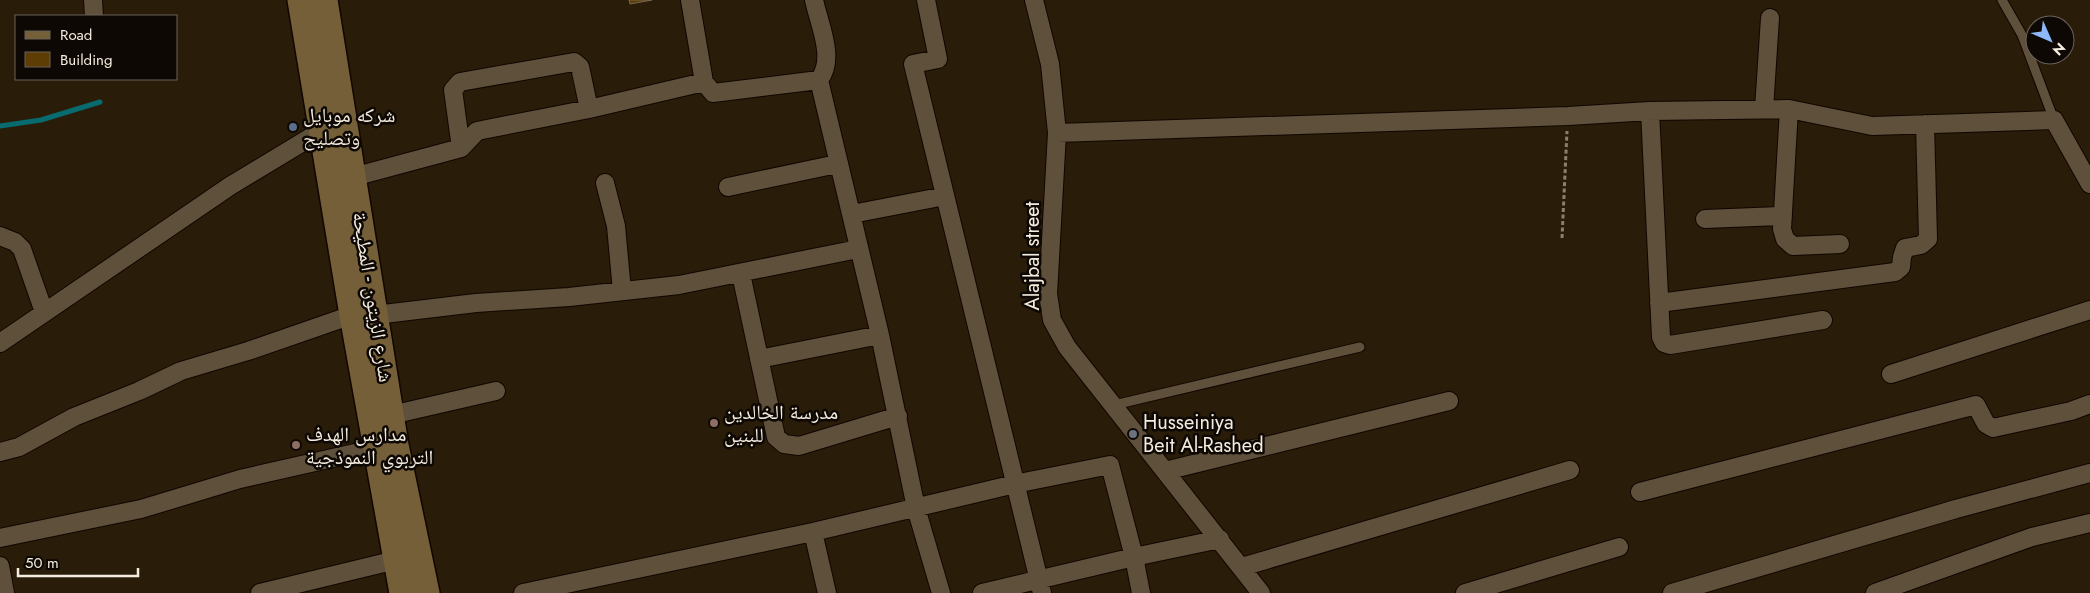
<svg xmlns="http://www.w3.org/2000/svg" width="2090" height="593" font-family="Jost,'Noto Naskh Arabic',sans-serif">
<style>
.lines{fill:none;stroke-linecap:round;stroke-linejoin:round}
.stream{stroke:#076b70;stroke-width:5}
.building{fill:#5d3d03;stroke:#776853}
.lane-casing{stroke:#110600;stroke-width:11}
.street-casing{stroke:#110600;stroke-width:20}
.secondary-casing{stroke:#110600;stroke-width:28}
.path{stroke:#8b8070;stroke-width:3;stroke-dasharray:4 2.5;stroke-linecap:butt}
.lane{stroke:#5f503c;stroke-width:9}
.street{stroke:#5f503c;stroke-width:18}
.secondary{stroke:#755f39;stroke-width:25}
.service-dot{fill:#5c6f8a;stroke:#0d0803;stroke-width:2}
.education-dot{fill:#8d6e63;stroke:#0d0803;stroke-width:2}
.worship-dot{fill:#6b7280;stroke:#0d0803;stroke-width:2}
.labels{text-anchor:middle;stroke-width:5;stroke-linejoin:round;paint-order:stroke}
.poi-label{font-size:20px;fill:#f5ece0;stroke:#0d0803;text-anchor:start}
.street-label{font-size:20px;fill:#f5ece0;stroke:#0d0803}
</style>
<rect width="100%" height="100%" fill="#291c09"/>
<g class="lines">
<path class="stream" d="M0,126L41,120L100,102"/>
</g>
<path class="building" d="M629,0H652L630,4Z"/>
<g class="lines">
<defs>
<path id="lane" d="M2002,0L2022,35L2054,120
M1114,405L1360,347"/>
<path id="street" d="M93,0L94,16
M690,0L704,82L713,93L819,80C836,59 819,24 814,0
M926,0L938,59L913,64L1042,593
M1034,0L1050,64L1057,133L1048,294L1052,320L1067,347L1261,593
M819,80L880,335L916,508L941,593
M1764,109L1770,18
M1789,109L1782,229L1785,239L1793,246L1840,244
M1650,111L1661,337L1664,343L1670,345L1823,320
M1057,133L1568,116L1650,111L1789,109L1872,126L2054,120L2090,184
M461,148L453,90L460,82L574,62L580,67L589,109
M353,177L461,148L477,131L589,109L704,82
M605,183L616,226L622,291
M728,187L837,164
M852,214L945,196
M1705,219L1783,216
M0,236L15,242L22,249L44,312
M741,274L776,437L784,444L799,446L898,416
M1659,303L1895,272L1901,267L1902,257L1905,248L1921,245L1928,239L1925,124
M375,315L476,303L569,297L679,285L858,249
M0,343L230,186L321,131
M759,359L880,335
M1891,374L2090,310
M391,415L496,391
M0,452L19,447L74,417L139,391L181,371L248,351L352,315
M1165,471L1449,401
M1640,492L1976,405L1986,424L1993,428L2071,411L2090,404
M813,532L827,593
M0,538L141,509L240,479L377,448
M0,566L5,593
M1242,567L1570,470
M260,593L396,560
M523,593L813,532L1015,484L1110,465L1134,557L1141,593
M982,593L1134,557L1220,539
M1465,593L1619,547
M1672,593L1956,509L2090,473
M1875,593L2032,537L2090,523"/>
<path id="secondary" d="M300,0L352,315L402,593
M325,0L396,445L427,593"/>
</defs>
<use href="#lane" class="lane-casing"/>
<use href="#street" class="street-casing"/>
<use href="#secondary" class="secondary-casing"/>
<path class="path" d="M1562,238L1567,131"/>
<use href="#lane" class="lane"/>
<use href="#street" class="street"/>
<use href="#secondary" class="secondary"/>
</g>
<circle class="service-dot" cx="293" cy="127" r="5"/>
<g class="education-dot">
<circle cx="714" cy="423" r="5"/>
<circle cx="296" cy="445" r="5"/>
</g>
<circle class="worship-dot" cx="1133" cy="434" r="5"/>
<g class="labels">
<g class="poi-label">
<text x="303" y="122">شركه موبايل<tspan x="303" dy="23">وتصليح</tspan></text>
<text x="724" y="419">مدرسة الخالدين<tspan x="724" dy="23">للبنين</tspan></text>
<text x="1143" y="429">Husseiniya<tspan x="1143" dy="23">Beit Al-Rashed</tspan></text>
<text x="306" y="441">مدارس الهدف<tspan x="306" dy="23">التربوي النموذجية</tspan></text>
</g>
<g class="street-label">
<text transform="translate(1032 256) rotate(-90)" y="7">Alajbal street</text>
<text transform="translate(373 297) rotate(81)" y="7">شارع الزيتون - المطيحة</text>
</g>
</g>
<rect x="15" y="15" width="162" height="65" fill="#0d0803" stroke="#6a635b"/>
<rect x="25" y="31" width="25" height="8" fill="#755f39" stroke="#6a635b"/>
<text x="60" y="40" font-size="15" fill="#f5ece0">Road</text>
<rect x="25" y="52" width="25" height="15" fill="#5d3d03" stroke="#6a635b"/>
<text x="60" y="65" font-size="15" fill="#f5ece0">Building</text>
<g transform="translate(2050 40) rotate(135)"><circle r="24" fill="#0d0803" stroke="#6a635b"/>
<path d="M0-4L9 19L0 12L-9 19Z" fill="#8db9fc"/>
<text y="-8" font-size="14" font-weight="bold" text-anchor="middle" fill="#f5ece0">N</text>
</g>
<path d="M18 568v8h120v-8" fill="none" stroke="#f5ece0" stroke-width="2.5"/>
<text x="25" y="568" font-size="15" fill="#f5ece0" stroke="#0d0803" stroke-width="4" paint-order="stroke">50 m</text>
</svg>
